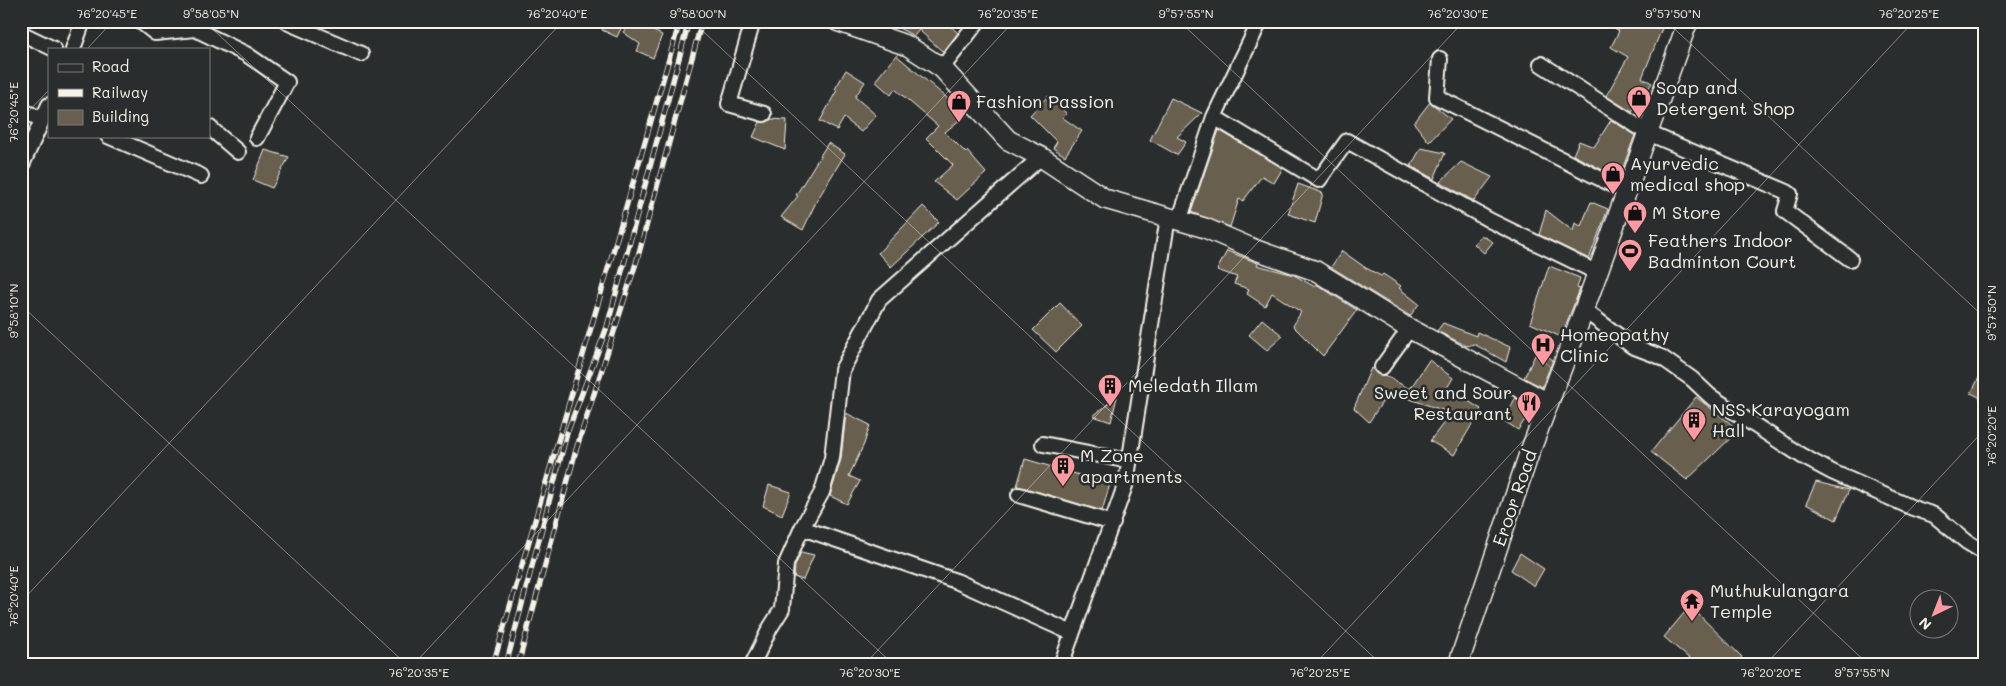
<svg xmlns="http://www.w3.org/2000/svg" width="2006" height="686" font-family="Mali,sans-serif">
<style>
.building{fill:#685f50;stroke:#f4f1e8}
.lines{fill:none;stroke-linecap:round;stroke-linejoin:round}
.street-casing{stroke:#f4f1e8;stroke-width:18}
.secondary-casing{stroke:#f4f1e8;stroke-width:22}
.street{stroke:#2a2d2e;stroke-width:14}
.secondary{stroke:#2a2d2e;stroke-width:19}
.rail-casing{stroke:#f4f1e8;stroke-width:5.5}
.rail{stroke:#2a2d2e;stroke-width:4;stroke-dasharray:11;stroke-linecap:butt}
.ticks{fill:none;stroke:#f4f1e8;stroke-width:1;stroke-opacity:0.45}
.labels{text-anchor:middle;stroke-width:5;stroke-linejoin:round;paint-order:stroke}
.poi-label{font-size:18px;fill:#f4f1e8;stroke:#2a2d2e;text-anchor:start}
.street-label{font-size:18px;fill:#f4f1e8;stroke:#2a2d2e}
.neatline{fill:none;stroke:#f4f1e8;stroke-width:2}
.ticks-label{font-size:12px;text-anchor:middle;fill:#f4f1e8}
</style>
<rect width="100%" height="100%" fill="#2a2d2e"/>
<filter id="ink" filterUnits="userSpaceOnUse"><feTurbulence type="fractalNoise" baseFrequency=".02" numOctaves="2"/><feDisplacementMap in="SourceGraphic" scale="10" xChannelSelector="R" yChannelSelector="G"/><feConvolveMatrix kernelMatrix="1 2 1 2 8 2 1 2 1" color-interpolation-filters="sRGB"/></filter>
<g filter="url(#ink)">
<path class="building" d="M606,21H617L623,24L617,37L602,30Z
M631,21L662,35L653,58L637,51L640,44L623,32Z
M885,21H945L958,33L943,52L919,30L914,36Z
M1604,21H1665L1642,78L1652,83L1632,112L1606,96L1628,57L1611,47L1619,31Z
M896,55L953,103L956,100L967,114L945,132L966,153L967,151L986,173L957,200L934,182L953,165L926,138L938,126L895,89L891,95L875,81Z
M846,70L865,82L855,97L876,115L861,132L844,118L837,130L820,121L837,90L835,89Z
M1048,96L1067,114L1063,118L1082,131L1065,156L1053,148L1057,142L1030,115Z
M1171,98L1202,113L1177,137L1186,142L1177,155L1150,140Z
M1430,102L1451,119L1429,142L1414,123Z
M771,119L787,120L785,150L753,137L760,122H767Z
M1611,120L1635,135L1619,178L1573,155L1579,141L1594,147Z
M1219,130L1283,168L1274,183L1262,176L1243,201L1239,199L1230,227L1191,212Z
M828,143L845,154L816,202L803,230L781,217L798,196L796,195Z
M1421,148L1445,153L1434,179L1411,166Z
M265,150L289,157L272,188L253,180Z
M1461,162L1492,177L1474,201L1440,182Z
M1298,184L1323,193L1315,223L1288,214Z
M1591,202L1608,209L1589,259L1539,235L1546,210L1573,231L1575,223L1581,226Z
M923,206L939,222L891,267L878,253Z
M1481,235L1493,242L1484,253L1474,244Z
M1227,251L1258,263L1257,265L1294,275L1315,287L1316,284L1357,310L1323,356L1293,326L1301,312L1272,293L1265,306L1247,294L1249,289L1234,284L1237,277L1217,270Z
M1342,251L1366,268L1381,276L1383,274L1401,286L1399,288L1419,304L1410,316L1331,267Z
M1549,266L1580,278L1577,288L1580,289L1561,337L1530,323Z
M1060,303L1082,326L1056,352L1033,330Z
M1262,319L1283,336L1267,350L1249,335Z
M1443,323L1476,336L1477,332L1510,347L1506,362L1474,344L1467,346L1437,331Z
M1538,349L1553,360L1542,387L1524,378Z
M1429,360L1453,378L1447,388L1481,409L1454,455L1430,441L1451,413L1389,392L1369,422L1354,408L1371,368L1377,374L1384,375L1410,389Z
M1985,366V400L1971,393Z
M1117,397L1111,422L1093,416Z
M1696,397L1739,430L1687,480L1651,452Z
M1515,398L1533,408L1518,430L1504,421Z
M846,413L870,425L864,444L849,476L860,481L847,504L830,496L841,459Z
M1025,459L1110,484L1102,511L1017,486Z
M1816,482L1849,490L1836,520L1806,504Z
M769,485L791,492L782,515L763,506Z
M801,552L814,555L803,580L794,577L795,566Z
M1520,553L1544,569L1534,586L1511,570Z
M1690,606L1742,657L1735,665H1697L1664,637Z"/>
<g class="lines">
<defs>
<path id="street" d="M140,21L155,33L195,29L246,54L287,82L257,138
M290,21L289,23L361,54
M753,21L729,104L764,114
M21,33L54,49
M73,49L83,21
M1440,59L1437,97L1627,192
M1541,64L1648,133L1787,192L1790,194L1785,211L1850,259
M942,68L978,21
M21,110L41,119
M1214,117L1260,21
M209,127L238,152
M108,136L201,176
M21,167L49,105
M1179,221L1214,117L1319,180L1347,141L1491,221L1598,273
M1584,310L1632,346L1661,357L1692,379L1710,396L1802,456L1832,472L1913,508L1934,515L1967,542L1985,553
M1382,367L1410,328
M1043,444L1129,461
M1019,495L1113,523
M802,528L956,581L1072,633
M752,665L770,628L782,609L786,564L802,528L822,492L832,458L842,370L879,300L1041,157
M1061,665L1126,483L1168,217"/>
<path id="secondary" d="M837,21L908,46L942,68L1008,140L1041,157L1105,199L1205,228L1256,250L1316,271L1403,325L1548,403
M1458,665L1529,454L1584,310L1688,21"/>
</defs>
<use href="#street" class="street-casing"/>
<use href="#secondary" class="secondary-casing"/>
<use href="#street" class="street"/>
<use href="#secondary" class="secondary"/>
<defs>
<path id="rail" d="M493,665L680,21
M506,665L567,433L607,327L689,21
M518,665L576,450L637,260L702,21"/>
</defs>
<use href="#rail" class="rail-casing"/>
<use href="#rail" class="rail"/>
</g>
</g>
<path class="ticks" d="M204,21L894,665M692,21L1382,665M1179,21L1869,665M1666,21L1985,318M87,49L113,21M21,119L49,90M21,305L407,665M21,602L563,21M413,665L1014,21M864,665L1464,21M1314,665L1914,21M1765,665L1985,429"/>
<defs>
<symbol id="shop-pin" viewBox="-11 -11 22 30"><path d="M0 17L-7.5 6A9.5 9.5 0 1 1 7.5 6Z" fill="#ff9aa2" stroke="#2a2d2e"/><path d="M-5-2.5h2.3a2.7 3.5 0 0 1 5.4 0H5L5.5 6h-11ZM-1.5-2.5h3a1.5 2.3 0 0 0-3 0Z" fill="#111"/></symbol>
<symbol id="stadium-pin" viewBox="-11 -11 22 30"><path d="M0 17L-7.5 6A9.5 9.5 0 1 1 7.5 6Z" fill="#ff9aa2" stroke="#2a2d2e"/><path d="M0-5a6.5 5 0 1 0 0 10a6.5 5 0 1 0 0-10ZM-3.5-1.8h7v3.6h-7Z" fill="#111"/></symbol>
<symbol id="hospital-pin" viewBox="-11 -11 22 30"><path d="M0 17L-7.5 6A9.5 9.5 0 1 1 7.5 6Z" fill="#ff9aa2" stroke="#2a2d2e"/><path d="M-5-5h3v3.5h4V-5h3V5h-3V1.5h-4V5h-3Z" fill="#111"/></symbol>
<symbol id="building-pin" viewBox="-11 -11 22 30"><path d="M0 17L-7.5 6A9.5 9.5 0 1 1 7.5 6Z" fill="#ff9aa2" stroke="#2a2d2e"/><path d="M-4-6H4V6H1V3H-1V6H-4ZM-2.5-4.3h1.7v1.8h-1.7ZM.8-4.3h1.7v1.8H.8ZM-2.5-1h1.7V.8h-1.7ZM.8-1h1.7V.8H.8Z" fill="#111"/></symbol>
<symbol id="restaurant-pin" viewBox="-11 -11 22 30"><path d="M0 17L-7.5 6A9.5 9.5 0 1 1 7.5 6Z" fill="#ff9aa2" stroke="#2a2d2e"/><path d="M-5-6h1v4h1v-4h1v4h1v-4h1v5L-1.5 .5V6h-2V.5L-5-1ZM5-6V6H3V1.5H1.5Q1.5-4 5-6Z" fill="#111"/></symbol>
<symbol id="temple-pin" viewBox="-11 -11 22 30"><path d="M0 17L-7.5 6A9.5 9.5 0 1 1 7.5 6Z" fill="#ff9aa2" stroke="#2a2d2e"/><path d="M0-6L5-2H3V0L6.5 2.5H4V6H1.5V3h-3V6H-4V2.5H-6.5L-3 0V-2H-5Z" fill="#111"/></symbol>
</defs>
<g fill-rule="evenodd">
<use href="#shop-pin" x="1625" y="84" width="28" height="38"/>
<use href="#shop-pin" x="945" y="88" width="28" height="38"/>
<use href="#shop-pin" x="1599" y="160" width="28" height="38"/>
<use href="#shop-pin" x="1621" y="199" width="28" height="38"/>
<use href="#stadium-pin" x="1616" y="237" width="28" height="38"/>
<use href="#hospital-pin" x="1529" y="331" width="28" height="38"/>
<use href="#building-pin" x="1096" y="372" width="28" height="38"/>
<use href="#restaurant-pin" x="1515" y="389" width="28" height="38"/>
<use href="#building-pin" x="1680" y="406" width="28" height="38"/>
<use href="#building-pin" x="1049" y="452" width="28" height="38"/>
<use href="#temple-pin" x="1678" y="587" width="28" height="38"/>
</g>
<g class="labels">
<g class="poi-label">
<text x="1656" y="94">Soap and<tspan x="1656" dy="21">Detergent Shop</tspan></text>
<text x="976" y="108">Fashion Passion</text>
<text x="1630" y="170">Ayurvedic<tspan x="1630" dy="21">medical shop</tspan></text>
<text x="1652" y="219">M Store</text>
<text x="1648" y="247">Feathers Indoor<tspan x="1648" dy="21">Badminton Court</tspan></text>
<text x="1560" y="341">Homeopathy<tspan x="1560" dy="21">Clinic</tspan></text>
<text x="1128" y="392">Meledath Illam</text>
<text x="1512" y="399" text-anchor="end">Sweet and Sour<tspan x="1512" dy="21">Restaurant</tspan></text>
<text x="1712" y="416">NSS Karayogam<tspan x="1712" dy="21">Hall</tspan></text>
<text x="1080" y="462">M Zone<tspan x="1080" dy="21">apartments</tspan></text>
<text x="1710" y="597">Muthukulangara<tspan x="1710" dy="21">Temple</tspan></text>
</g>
<g class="street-label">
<text transform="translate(1515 498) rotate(-71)" y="6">Eroor Road</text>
</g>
</g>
<rect width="2006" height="686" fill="none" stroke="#2a2d2e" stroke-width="55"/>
<rect x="48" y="48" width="162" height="90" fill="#2a2d2e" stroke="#7b7b78"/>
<rect x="58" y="64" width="25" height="8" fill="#2a2d2e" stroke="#7b7b78"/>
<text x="92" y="72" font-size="15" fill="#f4f1e8">Road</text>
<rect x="58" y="89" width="25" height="8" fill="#f4f1e8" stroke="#7b7b78"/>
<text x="92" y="98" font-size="15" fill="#f4f1e8">Railway</text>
<rect x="58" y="110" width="25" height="15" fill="#685f50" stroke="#7b7b78"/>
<text x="92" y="122" font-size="15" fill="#f4f1e8">Building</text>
<g transform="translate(1934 614) rotate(223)"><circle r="24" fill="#2a2d2e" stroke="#7b7b78"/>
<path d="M0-4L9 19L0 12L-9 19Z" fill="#ff9aa2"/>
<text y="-8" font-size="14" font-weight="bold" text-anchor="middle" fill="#f4f1e8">N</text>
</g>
<rect x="28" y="28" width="1950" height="630" class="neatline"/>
<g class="ticks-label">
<text x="107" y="18">76°20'45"E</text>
<text x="211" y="18">9°58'05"N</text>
<text x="557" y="18">76°20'40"E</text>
<text x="698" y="18">9°58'00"N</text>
<text x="1008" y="18">76°20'35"E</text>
<text x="1186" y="18">9°57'55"N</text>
<text x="1458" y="18">76°20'30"E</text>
<text x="1673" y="18">9°57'50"N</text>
<text x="1909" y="18">76°20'25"E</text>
<text transform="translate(14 112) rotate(-90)" y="4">76°20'45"E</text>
<text transform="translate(14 311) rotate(-90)" y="4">9°58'10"N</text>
<text transform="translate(1992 313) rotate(-90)" y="4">9°57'50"N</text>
<text transform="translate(1992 436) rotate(-90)" y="4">76°20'20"E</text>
<text transform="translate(14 596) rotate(-90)" y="4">76°20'40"E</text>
<text x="419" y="677">76°20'35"E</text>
<text x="870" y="677">76°20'30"E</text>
<text x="1320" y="677">76°20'25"E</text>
<text x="1771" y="677">76°20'20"E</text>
<text x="1862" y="677">9°57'55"N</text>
</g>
</svg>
